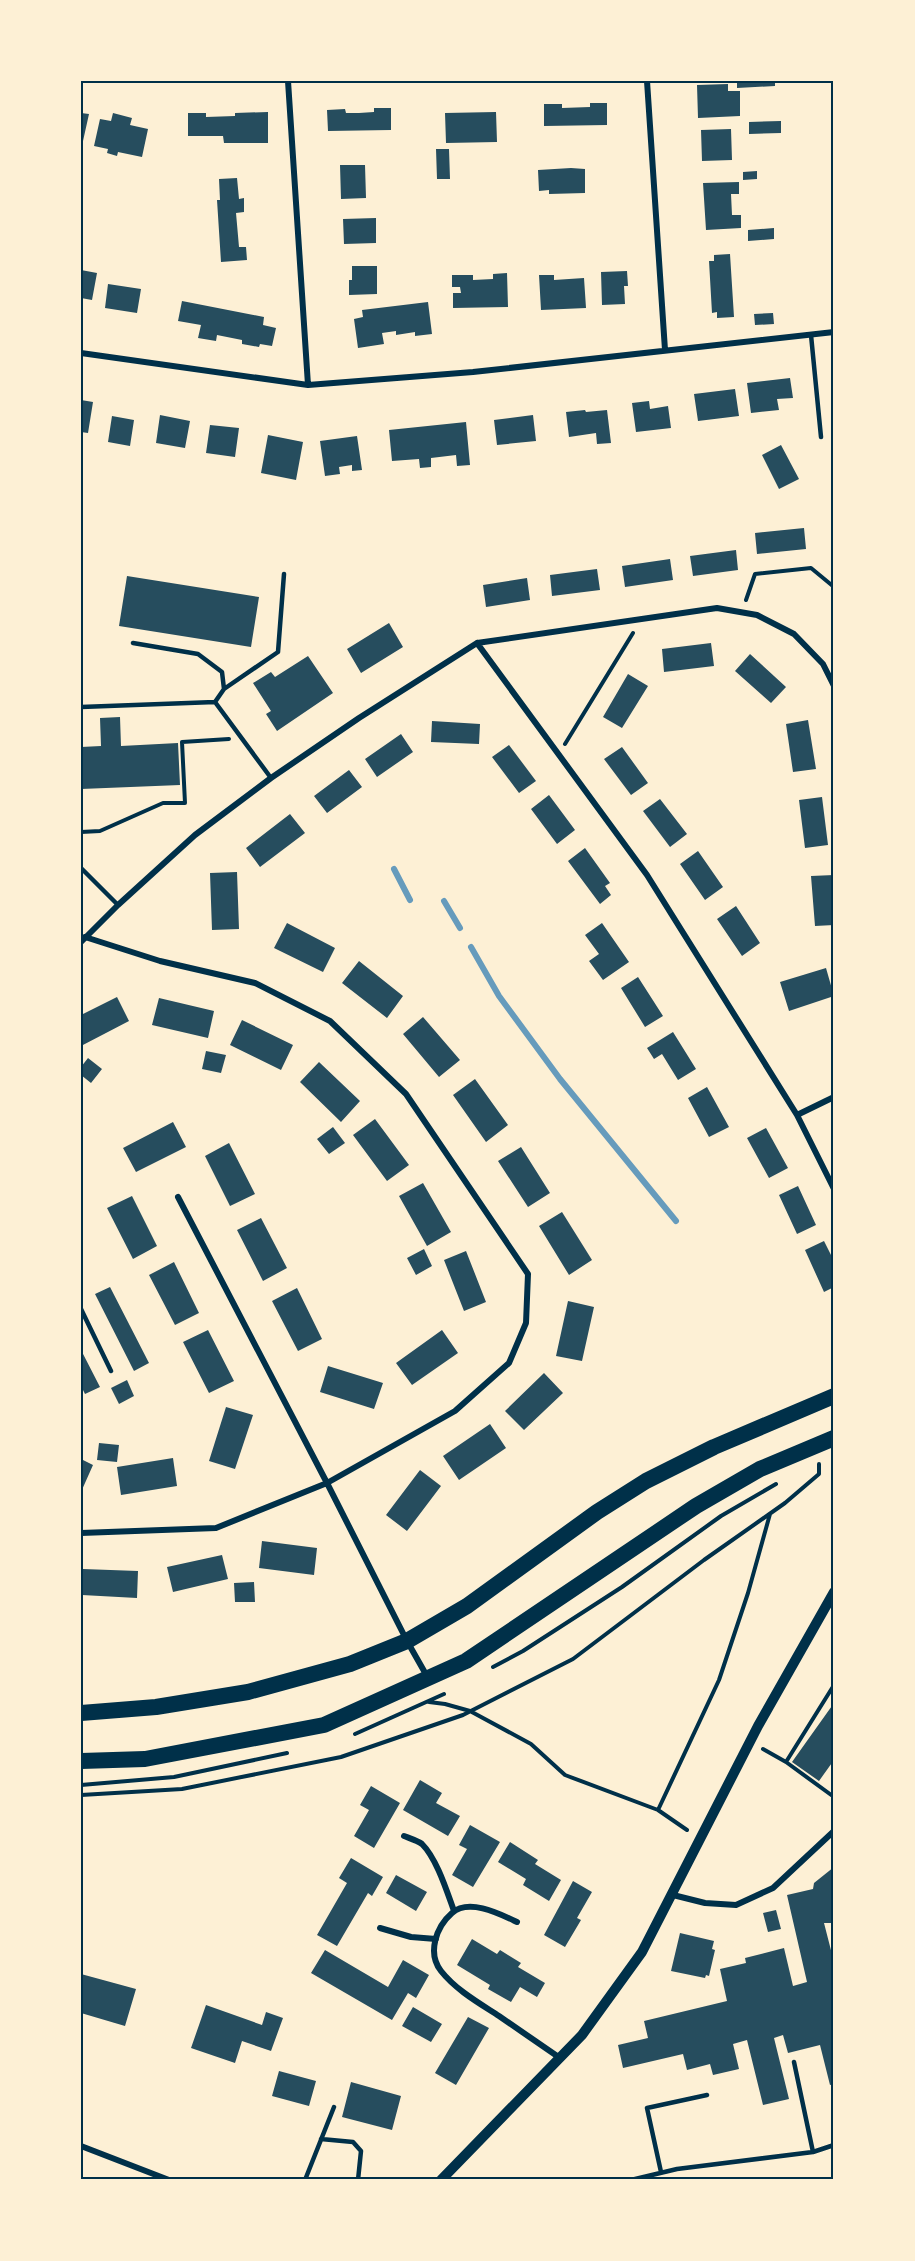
<svg xmlns="http://www.w3.org/2000/svg" width="915" height="2261" font-family="Literata,serif">
<style>
.lines{fill:none;stroke-linecap:round;stroke-linejoin:round}
.stream{stroke:#669bbc;stroke-width:6}
.building{fill:#264d5e}
.path{stroke:#003049;stroke-width:4}
.service{stroke:#003049;stroke-width:4.5}
.minor{stroke:#003049;stroke-width:6}
.tertiary{stroke:#003049;stroke-width:10}
.trunk{stroke:#003049;stroke-width:16}
.neatline{fill:none;stroke:#003049;stroke-width:2}
</style>
<rect width="100%" height="100%" fill="#fdf0d5"/>
<g class="lines">
<path class="stream" d="M394,869L410,900
M444,901L460,928
M471,947L499,996L560,1079L676,1221"/>
</g>
<path class="building" d="M737,81H775V86L737,88Z
M728,84V91H740V116L698,118L697,85Z
M590,103H607V125L544,126V104H562V108L590,107Z
M374,108H391V130L328,131L327,110L345,109L346,113H359L374,112Z
M268,112V143H224L223,136H188V113H206V117L235,116V113Z
M496,112L497,142L446,143L445,113Z
M81,113L89,114L83,141L81,140Z
M113,113L132,118L130,125L148,129L142,157L118,152L117,156L107,153L108,149L94,146L100,119L111,121Z
M781,121V133L749,134V122Z
M731,129L732,160L702,161L701,130Z
M436,149H449L450,179H437Z
M340,165H365L366,198L341,199Z
M571,168L585,169V193L549,194V190L539,191L538,170Z
M757,171V179L743,180V172Z
M237,178L239,199L244,198V212L236,213L239,247H246L247,260L221,262L217,200H220L219,179Z
M739,182V194H731L732,215H741V228L706,230L703,183Z
M376,218V243L344,244L343,219Z
M774,228V239L748,241V230Z
M730,254L734,317L717,318V312L712,313L709,261H714V255Z
M352,266H377V294L349,295V280H352Z
M81,270L97,273L92,300L81,298Z
M627,271L628,286H624L625,304L602,305L601,272Z
M507,273L508,307L453,308V293H461L460,287H452V275H473V280L493,279V274Z
M539,275H554V280L584,278L586,308L541,310Z
M108,284L141,289L137,313L105,308Z
M182,301L264,317L263,325L276,328L272,346L260,344L259,347L242,344V340L217,335L216,341L198,338L201,325L178,321Z
M428,302L432,334L415,336V332L396,335V331L382,333L384,344L358,348L354,319L363,317L362,310Z
M773,313L774,324L755,325L754,314Z
M790,378L793,398L777,399L779,410L751,413L747,383Z
M735,389L739,416L698,421L694,394Z
M81,400L93,402L88,433L81,432Z
M649,401L650,409L668,406L671,428L636,432L632,403Z
M585,410L586,412L607,410L611,443L597,444L596,433L569,437L566,412Z
M160,415L190,421L185,448L156,443Z
M533,415L536,441L497,445L494,420Z
M112,416L134,420L130,446L108,442Z
M466,422L470,465L457,466L456,455L431,458V467L420,468L419,459L392,461L389,430Z
M210,425L239,428L235,457L206,453Z
M268,435L303,442L296,480L261,473Z
M357,436L362,470L352,471V465L339,467L340,474L325,476L320,441Z
M781,445L799,479L779,489L762,455Z
M804,528L806,549L757,554L755,533Z
M736,550L738,570L693,576L690,556Z
M670,559L673,580L625,587L622,566Z
M597,569L600,590L552,596L550,575Z
M127,576L259,597L251,647L119,626Z
M527,578L530,600L486,607L483,585Z
M389,623L403,647L361,673L347,649Z
M711,643L714,666L664,672L662,649Z
M750,654L786,687L771,703L735,671Z
M308,656L333,693L277,731L266,714L271,711L253,683L271,672L275,677Z
M628,674L648,686L622,728L603,717Z
M120,717L121,746L178,743L180,785L81,789V747L101,746L100,718Z
M808,720L816,769L793,772L786,724Z
M432,721L480,724L479,744L431,742Z
M401,734L413,752L377,777L365,759Z
M509,745L536,781L519,793L492,757Z
M622,747L648,783L631,795L604,759Z
M349,770L362,787L327,813L314,796Z
M549,795L575,830L557,844L531,809Z
M822,797L828,845L805,848L799,800Z
M660,799L687,834L670,847L643,811Z
M290,814L305,833L260,867L246,848Z
M585,848L610,883L605,886L611,895L600,904L568,861Z
M698,851L723,887L705,900L680,864Z
M237,872L239,929L212,930L210,873Z
M834,875V925L815,926L811,876Z
M736,906L760,943L742,956L717,919Z
M287,923L335,948L323,972L274,948Z
M602,923L629,962L603,980L589,961L599,954L585,935Z
M359,961L403,996L387,1018L342,983Z
M826,968L834,996L789,1011L780,982Z
M638,977L663,1016L645,1027L621,988Z
M117,997L129,1021L81,1046V1015Z
M159,998L214,1011L208,1038L152,1025Z
M423,1017L460,1060L439,1077L403,1034Z
M242,1020L293,1045L281,1070L230,1045Z
M673,1032L696,1069L678,1080L662,1054L654,1059L647,1048Z
M206,1051L226,1055L221,1073L202,1069Z
M88,1058L102,1069L91,1083L81,1075V1067Z
M319,1062L360,1101L341,1122L300,1082Z
M475,1079L508,1125L486,1142L453,1095Z
M707,1087L729,1127L709,1137L688,1098Z
M375,1119L409,1165L387,1181L353,1135Z
M173,1122L186,1147L136,1172L123,1148Z
M333,1127L345,1143L329,1154L317,1139Z
M766,1128L788,1168L769,1178L747,1138Z
M229,1143L255,1194L230,1206L205,1156Z
M521,1147L550,1193L528,1207L498,1161Z
M423,1183L451,1232L427,1246L399,1196Z
M798,1186L816,1225L797,1234L779,1195Z
M132,1196L157,1246L133,1259L107,1208Z
M562,1212L592,1260L569,1275L539,1226Z
M261,1218L287,1268L263,1281L237,1230Z
M824,1241L834,1261V1287L824,1292L805,1250Z
M424,1249L432,1266L416,1275L407,1258Z
M466,1251L486,1302L464,1311L444,1260Z
M174,1262L199,1313L175,1325L149,1275Z
M110,1287L149,1363L134,1371L95,1294Z
M297,1288L322,1339L298,1351L272,1301Z
M568,1301L594,1307L582,1361L556,1356Z
M208,1330L234,1381L209,1393L183,1342Z
M442,1330L458,1353L412,1385L396,1363Z
M81,1350L100,1387L85,1394L81,1386Z
M328,1366L383,1383L374,1409L320,1392Z
M544,1373L563,1393L524,1430L505,1411Z
M127,1380L134,1396L119,1404L111,1388Z
M226,1407L253,1415L235,1469L209,1461Z
M490,1424L506,1448L459,1480L443,1456Z
M99,1443L119,1445L117,1462L97,1460Z
M173,1458L177,1486L121,1495L117,1467Z
M81,1459L93,1465L81,1492Z
M420,1470L441,1486L407,1531L386,1515Z
M262,1541L317,1548L314,1575L259,1568Z
M222,1555L228,1579L173,1592L167,1567Z
M83,1569L138,1571L137,1598L82,1595Z
M254,1582L255,1602H235L234,1583Z
M834,1703V1760L819,1781L792,1762Z
M420,1780L442,1793L436,1803L460,1816L448,1836L403,1810Z
M371,1786L400,1803L374,1848L354,1836L369,1810L360,1805Z
M470,1825L500,1842L473,1887L452,1875L467,1849L459,1845Z
M510,1842L538,1860L535,1864L561,1880L549,1901L523,1885L526,1879L498,1862Z
M351,1858L383,1877L372,1896L368,1893L337,1946L317,1935L347,1883L339,1878Z
M834,1867V1923H824L834,1962V2084L830,2085L820,2045L788,2053L783,2035L774,2038L789,2099L763,2105L747,2040L733,2044L739,2069L713,2075L710,2064L687,2070L683,2054L623,2068L618,2045L648,2038L644,2021L727,2001L720,1969L746,1963L745,1958L784,1948L793,1986L807,1982L787,1895L813,1889L814,1883Z
M396,1875L427,1892L416,1911L386,1893Z
M573,1881L592,1892L577,1918L581,1920L565,1947L544,1935Z
M776,1910L781,1929L768,1932L763,1913Z
M680,1933L714,1941L712,1949L715,1950L709,1976L706,1975L705,1978L671,1971Z
M472,1939L497,1954L500,1950L521,1963L518,1967L545,1983L537,1997L520,1987L511,2002L488,1989L490,1985L457,1965Z
M325,1950L388,1987L403,1960L429,1975L416,1998L408,1993L392,2020L311,1973Z
M81,1974L136,1989L125,2026L81,2013Z
M206,2005L262,2025L266,2012L283,2018L271,2051L242,2041L235,2063L191,2048Z
M413,2007L442,2024L431,2042L402,2026Z
M468,2017L489,2028L456,2085L435,2073Z
M279,2071L316,2081L309,2106L272,2096Z
M351,2082L401,2096L392,2130L342,2117Z"/>
<g class="lines">
<path class="path" d="M746,600L755,574L811,568L834,587
M565,744L633,633
M81,832L100,831L163,803H185L182,742L229,739
M493,1667L523,1651L622,1587L721,1516L776,1484
M834,1685L786,1762L834,1797
M429,1702L445,1704L470,1711L531,1744L565,1775L658,1810L687,1830
M355,1734L444,1694
M763,1749L786,1762
M81,1785L174,1777L287,1753
M81,1795L182,1789L341,1757L463,1715L573,1659L704,1560L785,1503L819,1474V1464
M658,1810L719,1680L748,1593L770,1514"/>
<path class="service" d="M811,335L821,437
M133,643L198,654L222,672L224,689L215,702
M224,689L278,652L284,574
M81,707L215,702L271,778
M81,868L118,905
M81,1309L111,1371
M794,2062L813,2152
M321,2139L353,2142L361,2151L358,2180
M661,2172L647,2108L707,2095
M305,2180L334,2107
M631,2180L677,2169L813,2152L834,2145"/>
<path class="minor" d="M288,81L308,385
M647,81L665,350
M81,353L308,385L473,372L834,332
M477,643L647,875L797,1115L834,1189
M81,942L118,905L195,835L271,778L359,718L477,643L717,608L757,615L794,634L823,664L834,686
M797,1115L834,1097
M178,1197L327,1483L407,1641L428,1678
M81,1533L216,1528L327,1483L455,1411L509,1363L526,1323L528,1274L406,1094L330,1021L255,983L160,961L85,937
M404,1836C409,1838 418,1841 422,1844C437,1859 447,1892 454,1911
M673,1895L705,1903L736,1905L773,1888L834,1831
M517,1922C500,1914 469,1898 452,1913C436,1927 427,1953 441,1971C456,1990 479,2003 499,2016C519,2030 540,2044 560,2058
M380,1928L411,1937L436,1939
M81,2146L169,2180"/>
<path class="tertiary" d="M441,2180L582,2035L642,1952L758,1726L834,1592"/>
<path class="trunk" d="M81,1713L156,1707L248,1692L350,1664L407,1641L467,1606L597,1512L646,1481L714,1447L834,1396
M81,1761L145,1759L324,1725L466,1661L696,1506L760,1469L834,1438"/>
</g>
<rect width="915" height="2261" fill="none" stroke="#fdf0d5" stroke-width="165"/>
<rect x="82" y="82" width="750" height="2096" class="neatline"/>
</svg>
